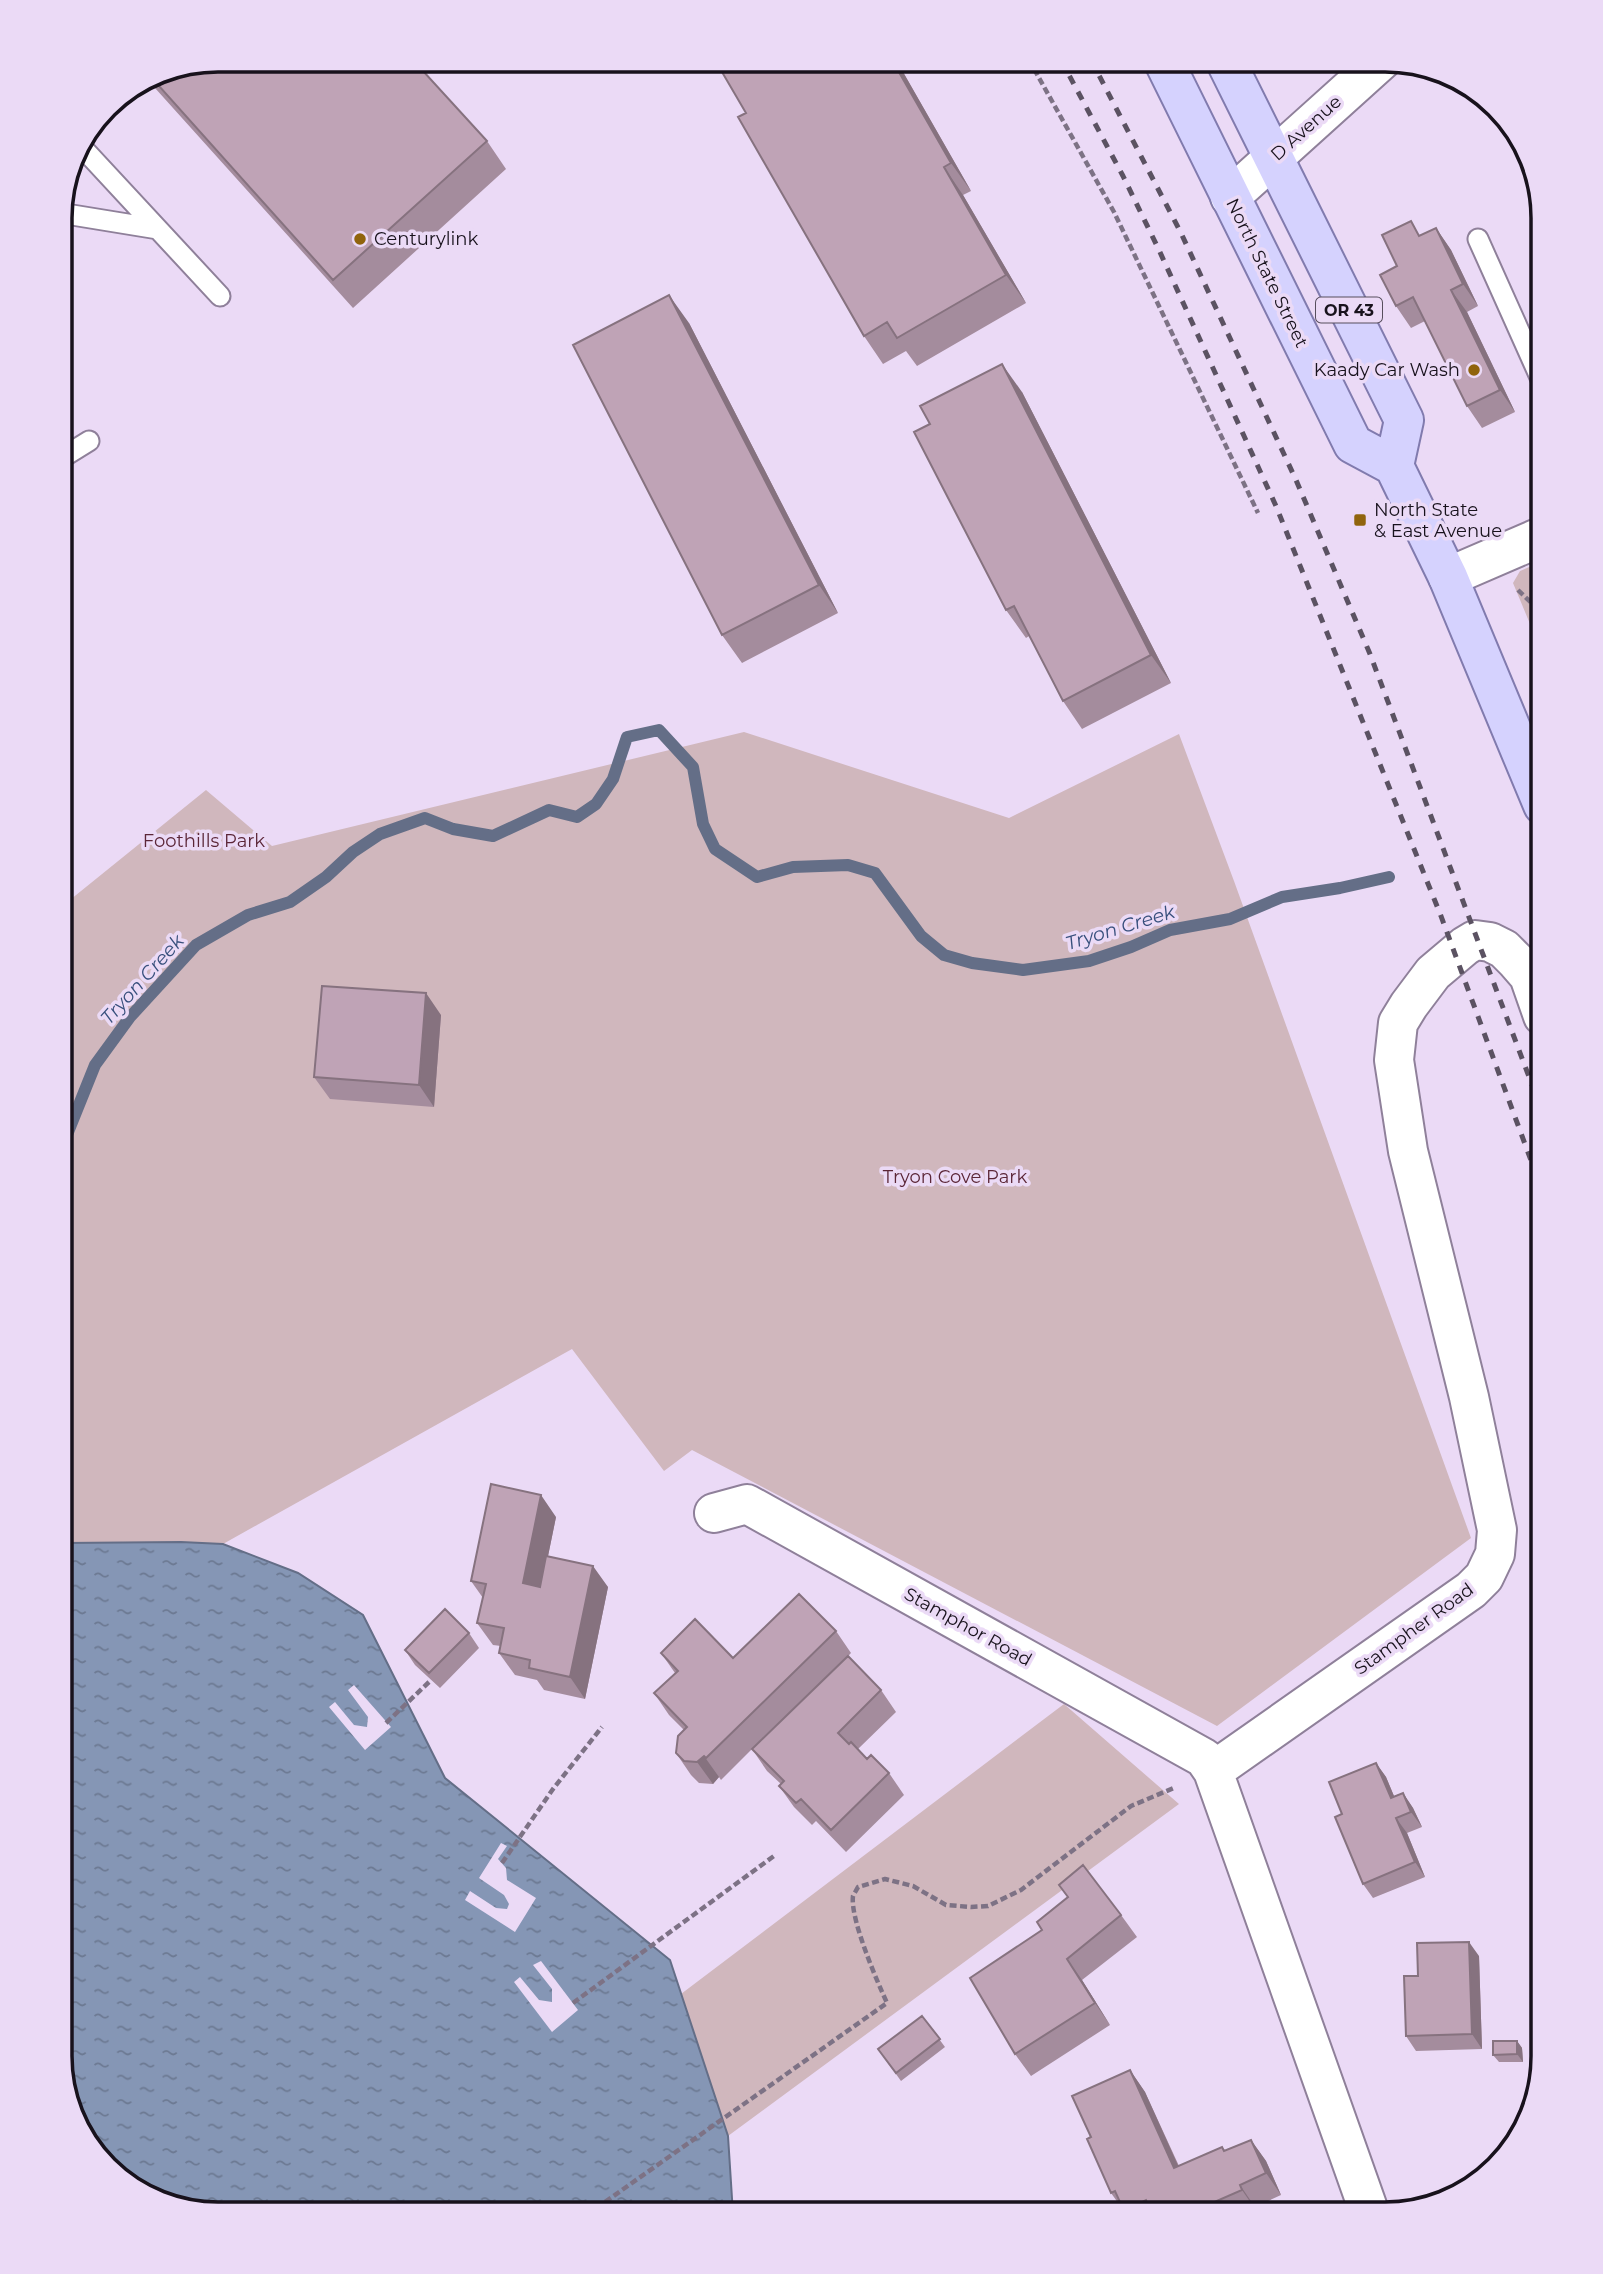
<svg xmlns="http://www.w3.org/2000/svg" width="1603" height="2274" font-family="Montserrat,sans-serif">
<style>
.park{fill:#d0b7bd}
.water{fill:url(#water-ripples);stroke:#646e87;stroke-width:2}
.pier{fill:#ebdaf6}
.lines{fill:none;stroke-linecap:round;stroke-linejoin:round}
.stream{stroke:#646e87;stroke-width:12}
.lane-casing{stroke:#8f809a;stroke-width:23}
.street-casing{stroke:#8f809a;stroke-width:42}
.primary-casing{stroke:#817bae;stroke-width:42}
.path{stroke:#7d7285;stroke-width:4.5;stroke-dasharray:7 3.5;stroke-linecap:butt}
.lane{stroke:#fff;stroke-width:19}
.street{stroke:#fff;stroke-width:38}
.primary{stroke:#d5d2fe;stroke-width:38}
.rail{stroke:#5b5262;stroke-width:5;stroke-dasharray:9 9;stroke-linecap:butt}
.wall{fill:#a48c9d}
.shaded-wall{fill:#86727f}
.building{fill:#bfa3b6;stroke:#86727f;stroke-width:2}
.poi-dot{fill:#90640d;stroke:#ebdaf6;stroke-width:2.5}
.labels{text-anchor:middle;stroke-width:7;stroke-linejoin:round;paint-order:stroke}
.shield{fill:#ebdaf6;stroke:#574e5d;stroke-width:2}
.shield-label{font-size:16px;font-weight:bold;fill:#18121c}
.street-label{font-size:18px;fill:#18121c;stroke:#ebdaf6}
.poi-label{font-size:18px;fill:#18121c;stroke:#ebdaf6;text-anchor:start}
.park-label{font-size:18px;fill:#5b2637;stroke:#ebdaf6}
.water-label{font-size:19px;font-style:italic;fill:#374f7c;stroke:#ebdaf6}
.rim{fill:none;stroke:#18121c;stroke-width:3.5}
</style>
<defs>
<pattern id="water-ripples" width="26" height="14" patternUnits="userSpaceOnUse" patternTransform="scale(1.75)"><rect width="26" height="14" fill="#8596b5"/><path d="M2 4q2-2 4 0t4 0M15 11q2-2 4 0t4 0" fill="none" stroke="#6c7992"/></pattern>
</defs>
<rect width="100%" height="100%" fill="#ebdaf6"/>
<path class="park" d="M1543,561V655L1513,583L1520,571Z
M744,732L1009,818L1179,734L1234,881L1471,1538L1217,1726L692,1450L664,1471L572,1349L223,1544L64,1543L60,1545V908L206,790L272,846Z
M1064,1704L1179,1804L728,2136L681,1994Z"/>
<path class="water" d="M181,1542L223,1544L298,1573L363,1615L445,1778L670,1960L728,2136L733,2214H208L138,2193L81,2136L60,2056V1545L64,1543Z"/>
<path class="pier" d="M354,1685L391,1727L365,1750L329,1707L335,1702L354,1725L367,1727L368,1717L348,1690Z
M501,1843L507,1846L498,1859L506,1868L507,1880L536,1898L515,1932L465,1900L470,1891L496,1908L507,1909L509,1904L504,1895L479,1878Z
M541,1961L578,2010L552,2032L514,1982L520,1977L539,2000L552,2002V1989L533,1965Z"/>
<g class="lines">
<path class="stream" d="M60,1152L95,1065L130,1017L196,945L248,915L290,902L326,877L353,852L380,834L425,818L453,829L493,836L549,810L577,817L596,804L613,779L627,737L659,730L693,767L703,824L715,849L757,877L793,867L848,865L875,873L921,936L944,955L972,963L1023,970L1089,961L1131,947L1170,930L1230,919L1282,897L1340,888L1389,877"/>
<defs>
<path id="lane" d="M79,144L220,296
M60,213L158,229
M1478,239L1543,384
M60,459L89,441"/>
<path id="street" d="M1230,197L1382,60
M1448,577L1543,536
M714,1513L747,1504L1204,1758L1213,1771
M1370,2214L1213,1771L1471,1590L1484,1577L1495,1554L1497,1530L1469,1397L1408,1151L1394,1060L1398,1023L1409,1005L1433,973L1465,946L1475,940L1490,942L1504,949L1516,961L1529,976L1543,1016"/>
<path id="primary" d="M1163,60L1353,444L1394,466L1448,577L1543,805
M1225,60L1404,420L1394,466"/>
</defs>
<use href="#lane" class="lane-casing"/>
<use href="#street" class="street-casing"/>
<use href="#primary" class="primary-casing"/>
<path class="path" d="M1029,60L1114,212L1258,513
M1518,590L1543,614
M386,1723L429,1682
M502,1863L553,1789L602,1727
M573,2003L774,1856
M588,2214L887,2003C877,1981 850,1919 853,1896C854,1894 857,1889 858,1887L885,1879L913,1886L946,1905L971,1907L988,1906L1021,1890L1131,1806L1176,1787"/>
<use href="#lane" class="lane"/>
<use href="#street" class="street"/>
<use href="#primary" class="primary"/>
<path class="rail" d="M1061,60L1123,176L1159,250L1276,506L1441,916L1543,1193
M1091,60L1181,233L1296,480L1370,654L1543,1114"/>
</g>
<path class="wall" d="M715,60H906V61L899,65L971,191L963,195L1026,303L917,366L906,351L883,364L864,336L746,113Z
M158,71L487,141L506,169L353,308L146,78Z
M1436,228L1451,250L1478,306L1467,312L1515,412L1482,428L1467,406L1425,321L1411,328L1396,306L1397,266L1421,235Z
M689,323L838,613L742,663L722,635Z
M1022,392L1171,683L1082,729L1063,701L1029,636L1026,638L1006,610Z
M441,1015L434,1107L330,1099L314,1077Z
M556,1517L548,1556L608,1587L585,1699L544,1690L537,1680L515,1675L499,1653L501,1646L493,1645L477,1623L483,1598L471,1581Z
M836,1631L851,1653L836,1668L881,1690L896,1712L858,1749L867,1759L889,1773L904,1795L846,1852L816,1821L812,1825L794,1807L779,1786L781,1784L767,1771L752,1749L721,1780L719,1777L713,1784L699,1783L691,1775L676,1753L684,1730L669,1715L654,1693L675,1673L661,1653L733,1658Z
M469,1633L479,1648L440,1688L415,1665L405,1650Z
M1376,1763L1386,1777L1394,1796L1403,1793L1413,1808L1422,1827L1407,1833L1425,1877L1373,1898L1363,1884L1342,1814Z
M1059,1885L1121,1915L1137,1937L1082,1980L1110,2025L1031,2076L1015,2054L1042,1930L1068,1898Z
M1479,1956L1482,2049L1416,2051L1406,2036L1418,1976Z
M922,2016L945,2047L901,2081L878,2049Z
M1517,2041L1522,2048L1523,2062H1499L1493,2055Z
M1130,2070L1145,2092L1179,2166L1222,2147L1225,2151L1251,2140L1266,2161L1281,2195L1255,2207L1257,2212L1251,2214H1126L1111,2193L1091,2137Z"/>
<path class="shaded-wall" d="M892,60H895L899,65L971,191L951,163Z
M944,167L963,195L1026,303L1006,275Z
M1436,228L1451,250L1478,306L1463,284Z
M1451,290L1467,312L1515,412L1500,390Z
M669,295L689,323L838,613L819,585Z
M1002,364L1022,392L1171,683L1151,655Z
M426,993L441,1015L434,1107L419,1085Z
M541,1495L556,1517L538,1605L523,1583Z
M593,1566L608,1587L585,1699L570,1677Z
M704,1756L719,1777L713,1784L697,1762Z
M1376,1763L1386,1777L1401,1813L1391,1798Z
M1403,1793L1413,1808L1422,1827L1411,1812Z
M1396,1818L1407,1833L1425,1877L1415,1862Z
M1469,1942L1479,1956L1482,2049L1472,2034Z
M1067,1959L1082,1980L1110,2025L1095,2003Z
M1517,2041L1522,2048L1523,2062L1517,2054Z
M1130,2070L1145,2092L1189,2190L1174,2168Z
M1251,2140L1266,2161L1281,2195L1266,2173Z
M1240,2185L1255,2207L1257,2212L1242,2190Z"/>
<path class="building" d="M218,60H413L487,141L333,280L150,76L158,71Z
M715,60H892L951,163L944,167L1006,275L897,338L887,322L864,336L738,117L746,113Z
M1411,221L1419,236L1436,228L1463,284L1451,290L1500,390L1467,406L1413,297L1396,306L1380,275L1397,266L1382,235Z
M669,295L819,585L722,635L573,345Z
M1002,364L1151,655L1063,701L1014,606L1006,610L914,432L930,424L920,406Z
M322,986L426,993L419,1085L314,1077Z
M491,1484L541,1495L523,1583L540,1587L546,1556L593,1566L570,1677L529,1668L530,1660L499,1653L504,1628L477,1623L486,1584L471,1581Z
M799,1594L836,1631L706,1758L704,1756L697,1762L684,1761L676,1753L678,1736L687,1727L654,1693L678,1671L661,1653L695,1619L733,1658Z
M445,1609L469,1633L429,1673L405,1650Z
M848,1656L881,1690L838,1733L849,1744L851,1742L867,1759L871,1755L889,1773L831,1830L801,1799L796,1803L779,1786L784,1781L752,1749Z
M1376,1763L1391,1798L1403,1793L1411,1812L1396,1818L1415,1862L1363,1884L1335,1817L1342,1814L1329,1782Z
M1083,1865L1121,1915L1067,1959L1095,2003L1015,2054L970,1978L1042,1930L1037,1922L1068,1897L1059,1885Z
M1469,1942L1472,2034L1406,2036L1404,1976H1418L1417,1943Z
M922,2016L940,2039L896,2073L878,2049Z
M1493,2041H1517V2054L1493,2055Z
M1130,2070L1174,2168L1222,2147L1224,2151L1251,2140L1266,2173L1240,2185L1242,2190L1187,2214H1152L1146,2200L1124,2211L1115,2191L1111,2193L1087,2139L1091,2137L1072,2096Z"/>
<g class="poi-dot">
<circle cx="360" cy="239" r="7"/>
<circle cx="1474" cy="370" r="7"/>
<rect x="1353" y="513" width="14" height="14" rx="3.5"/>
</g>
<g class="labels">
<rect class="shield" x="1316" y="297.5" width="66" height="25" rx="5"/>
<g class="shield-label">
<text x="1349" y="316">OR 43</text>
</g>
<g class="street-label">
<text transform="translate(1306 128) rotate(-42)" y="6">D Avenue</text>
<text transform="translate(1267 273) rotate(64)" y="6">North State Street</text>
<text transform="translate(968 1627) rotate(29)" y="6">Stamphor Road</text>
<text transform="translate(1414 1629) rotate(-36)" y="6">Stampher Road</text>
</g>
<g class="poi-label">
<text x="374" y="245">Centurylink</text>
<text x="1460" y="376" text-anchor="end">Kaady Car Wash</text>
<text x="1374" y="516">North State<tspan x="1374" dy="21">&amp; East Avenue</tspan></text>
</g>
<g class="park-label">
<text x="204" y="847">Foothills Park</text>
<text x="955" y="1183">Tryon Cove Park</text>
</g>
<g class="water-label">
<text transform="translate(1120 927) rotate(-17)" y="7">Tryon Creek</text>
<text transform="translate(142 979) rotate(-48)" y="7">Tryon Creek</text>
</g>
</g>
<path d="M0 0H1603V2274H0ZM218 72H1385A146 146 0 0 1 1531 218V2056A146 146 0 0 1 1385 2202H218A146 146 0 0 1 72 2056V218A146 146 0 0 1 218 72Z" fill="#ebdaf6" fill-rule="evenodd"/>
<path class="rim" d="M218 72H1385A146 146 0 0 1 1531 218V2056A146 146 0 0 1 1385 2202H218A146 146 0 0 1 72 2056V218A146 146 0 0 1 218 72Z"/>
</svg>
